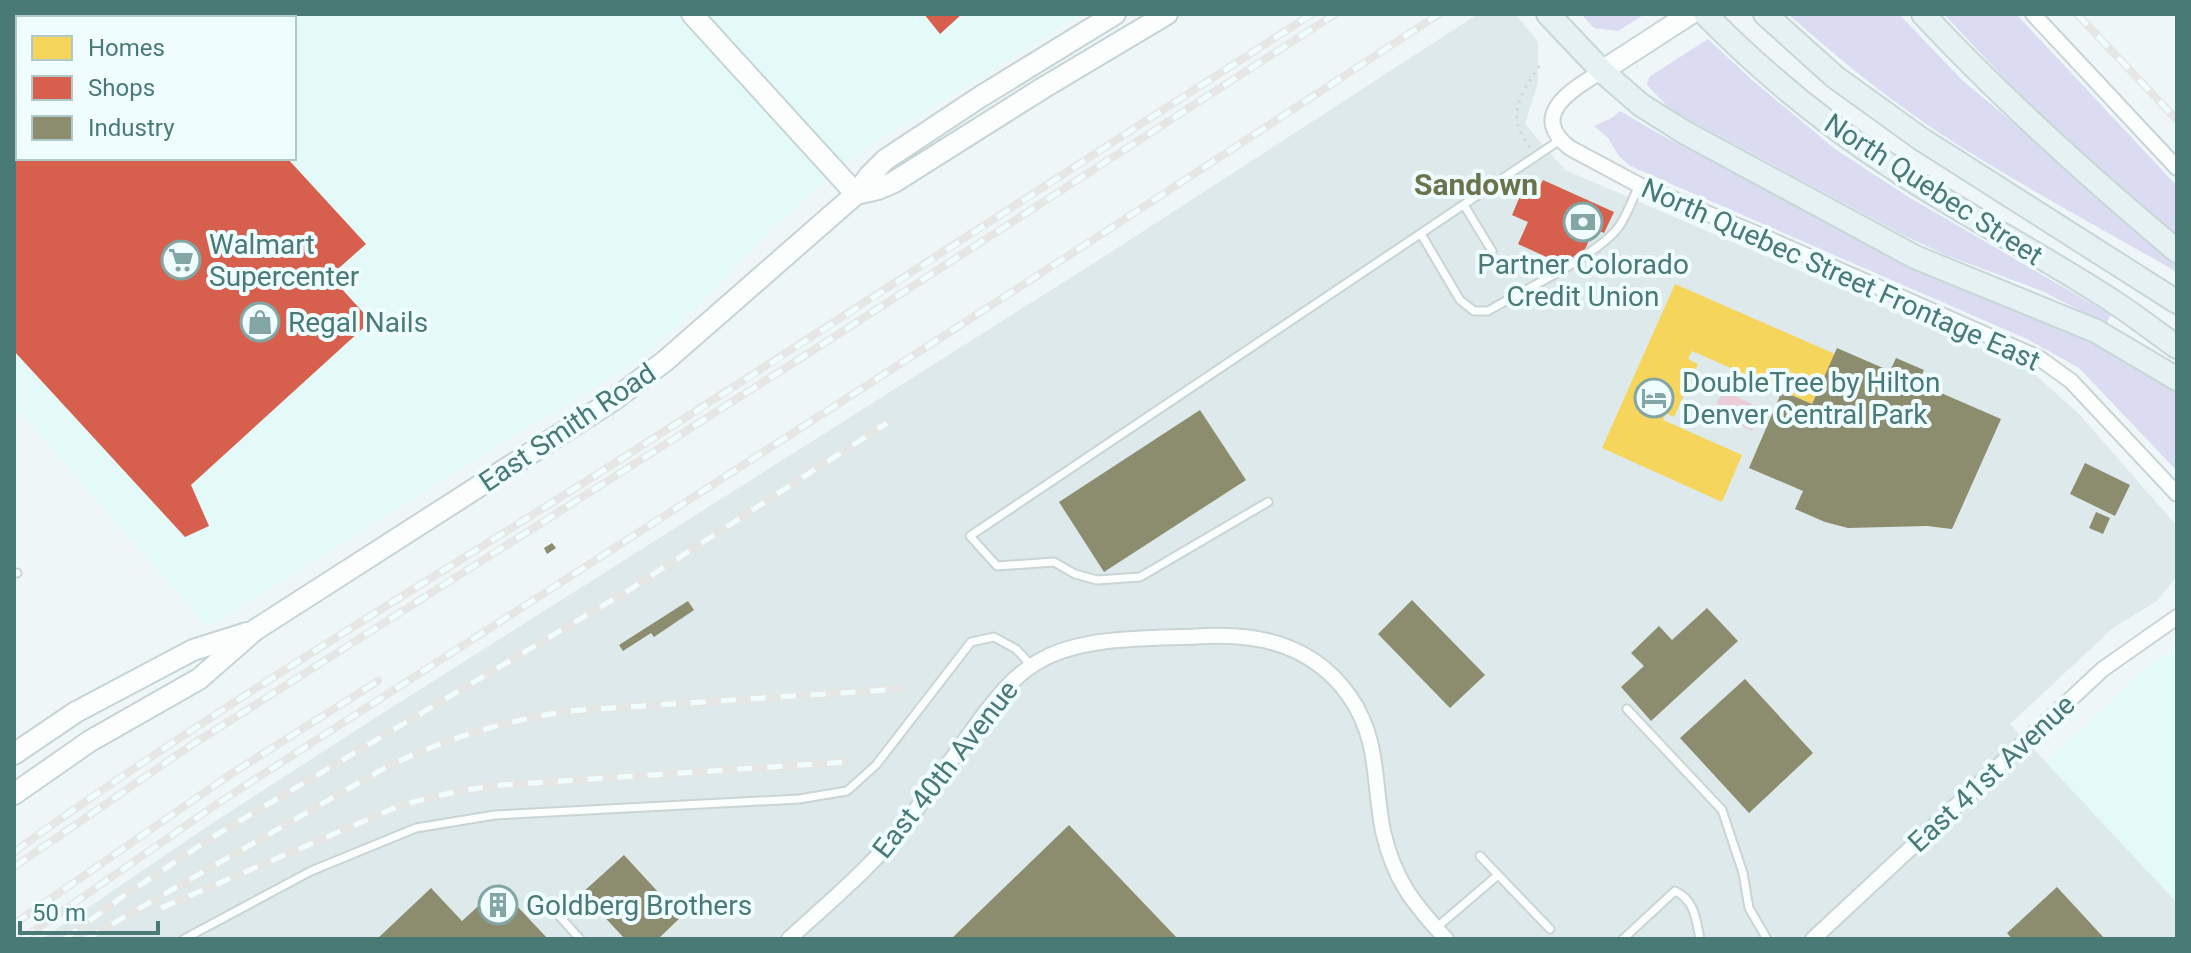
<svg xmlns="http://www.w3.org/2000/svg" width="2191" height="953" font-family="Roboto,sans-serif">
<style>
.commercial{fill:#e4faf9;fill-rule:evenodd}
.industrial{fill:#dde9ea}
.green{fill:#dbdcf2}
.water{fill:#eacdd7}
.homes{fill:#f6d55c}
.shops{fill:#d6604d}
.industry{fill:#8c8c6e}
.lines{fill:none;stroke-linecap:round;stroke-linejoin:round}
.lane-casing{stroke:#c9d4d5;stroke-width:11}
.street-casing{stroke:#c9d4d5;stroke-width:18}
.secondary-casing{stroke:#c7d4d5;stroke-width:24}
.primary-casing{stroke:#c7d7d6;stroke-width:26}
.path{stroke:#c8d8d6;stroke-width:3;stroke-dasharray:2 6;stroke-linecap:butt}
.lane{stroke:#fcfefe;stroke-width:7}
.street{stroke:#fcfefe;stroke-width:14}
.secondary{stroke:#fcfefe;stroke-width:20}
.primary{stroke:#e6f1f4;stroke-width:22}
.rail-casing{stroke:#e6e7e4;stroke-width:8}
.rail{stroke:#f0fdff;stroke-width:5;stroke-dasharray:15;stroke-linecap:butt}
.labels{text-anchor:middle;stroke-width:8;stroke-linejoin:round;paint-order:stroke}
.street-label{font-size:28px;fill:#4a7a75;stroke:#f0fdff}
.poi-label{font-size:28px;fill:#4a7a75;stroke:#f0fdff;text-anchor:start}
.neighbourhood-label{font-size:30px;font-weight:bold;fill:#6b734c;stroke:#f0fdff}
</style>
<rect width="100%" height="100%" fill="#eef6f8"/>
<path class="commercial" d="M14,14H1081L851,158L770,231L701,303L648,352L590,391L518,433L208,628L14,406ZM18,18H294V158H18Z
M2177,649V903L2045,763L2151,663Z"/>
<path class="industrial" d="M1478,14H1515L1538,42V82L1525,124L1565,170L2030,370L2080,415L2175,524L2177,576L2157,601L2113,628L2010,724L2177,903V939H42L211,824L375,718L1105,256Z"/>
<path class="green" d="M1581,14H1645L1618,31L1594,28Z
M1788,14H1899L1963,81L2177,259V272C2093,224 2006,178 1926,124C1877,90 1832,53 1788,14Z
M1944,14H2016L2177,186V243L2067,146Z
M1708,39L1752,80L1835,149L1907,196L2111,315L2106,324L2042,291L1943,254L1903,235L1671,110L1647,85L1649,77Z
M1620,111L1663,136L1772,191L1824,220L1915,264L2052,318L2177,384V471L2079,368L2027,339L1630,166L1619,156L1608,138L1594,126L1612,118Z"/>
<path class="water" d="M1723,390L1762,409L1752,431L1713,412Z"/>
<path class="homes" d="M1675,284L1835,354L1812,404L1692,351L1688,359L1698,364L1674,417L1666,413L1663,420L1742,455L1722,502L1602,448Z"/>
<path class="shops" d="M14,14H85L89,18H18V158H287L366,244L330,276L371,321L191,485L209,526L185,537L14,351Z
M924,14H962L940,34Z
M1543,180L1614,212L1604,233L1594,229L1583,254L1562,264L1518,244L1528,222L1512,215L1526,182L1539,188Z"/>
<path class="industry" d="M1837,348L1890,371L1896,358L1924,370L1918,383L2001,419L1952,529L1927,526L1848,528L1825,522L1795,509L1803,491L1749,468L1782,391L1812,404Z
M1200,410L1246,480L1104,572L1059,502Z
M2085,463L2130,485L2115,516L2070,494Z
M2096,512L2110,518L2103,534L2089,528Z
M552,543L556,548L547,554L544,548Z
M1412,600L1485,675L1450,708L1378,634Z
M688,601L694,610L654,637L651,633L623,651L619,645Z
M1707,608L1738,641L1651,721L1621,687L1644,666L1631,653L1659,626L1672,640Z
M1745,679L1813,753L1749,813L1680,738Z
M1069,825L1178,939H951Z
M624,855L681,917L658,939H625L582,893Z
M499,887L548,939H377L431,888L462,921Z
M2057,887L2105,939H2012L2007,933Z"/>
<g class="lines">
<defs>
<path id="lane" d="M1464,205L1492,251
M1421,234L1460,300L1474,311H1488C1520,292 1601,254 1620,225C1628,213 1633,198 1639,185
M1268,502L1140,577L1097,580L1075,574L1054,562L997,566L970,536L1560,140
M14,573H17
M1627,709L1722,810L1743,873L1749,908L1767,939
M1480,856L1550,929
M553,909L580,939
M1436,928L1498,875
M184,939L311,871L416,828L495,815L799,799L847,791L876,765L971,642L994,637L1016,649L1031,665
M1623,939L1675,891C1695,900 1696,920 1700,939"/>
<path id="street" d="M2033,14L2177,168
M1602,71C1573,89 1527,115 1570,148L1639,185L1762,236L2039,358L2071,381L2177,494
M789,939C829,902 872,867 905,824C928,795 948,764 969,735C990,706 1012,674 1045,658C1090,635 1156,639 1206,636C1263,633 1316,648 1350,697C1380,741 1373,782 1383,831C1394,880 1413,903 1446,939
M1813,939L2103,669L2177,617"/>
<path id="secondary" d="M692,14L856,194
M1602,71L1690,14
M856,194L878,189L894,182L1043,88L1167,14
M14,754L76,712L193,650L247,633
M14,794L90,741L199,679L255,630L615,399L665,361L856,194L870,175L885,160L980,97L1115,14"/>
<path id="primary" d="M1548,14L1602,71L1641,105L1684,132L1915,257L2096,331L2177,379
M1705,14C1762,72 1825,124 1893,168C1966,216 2044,256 2117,304C2138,318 2157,333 2177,347
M1765,14L1835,77L1921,139L2177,302
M1923,14C2002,99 2088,176 2177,251"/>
</defs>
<use href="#lane" class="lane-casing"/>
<use href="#street" class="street-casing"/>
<use href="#secondary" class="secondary-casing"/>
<use href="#primary" class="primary-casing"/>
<path class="path" d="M1530,147C1505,116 1520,95 1540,65"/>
<use href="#lane" class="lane"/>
<use href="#street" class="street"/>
<use href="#secondary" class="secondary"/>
<use href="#primary" class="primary"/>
<defs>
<path id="rail" d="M2077,14L2177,120
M14,852C205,714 408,594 607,468C843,318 1077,165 1312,14
M14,867L187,748L809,353L1335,14
M161,908L397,807C432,796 466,789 502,785L845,762
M14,924L231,774L378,681
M22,939L220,802L1108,230L1439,14
M65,939L122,897L211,838L629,590L887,423
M86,939L381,770C443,739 500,722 568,711L899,689"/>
</defs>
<use href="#rail" class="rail-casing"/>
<use href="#rail" class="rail"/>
</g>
<defs>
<symbol id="bank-ring" viewBox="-11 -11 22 22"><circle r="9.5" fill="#f0fdff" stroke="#83a5a3" stroke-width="1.5"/><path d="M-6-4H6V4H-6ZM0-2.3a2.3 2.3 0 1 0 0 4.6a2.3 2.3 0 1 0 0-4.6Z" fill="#83a5a3"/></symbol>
<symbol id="supermarket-ring" viewBox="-11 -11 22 22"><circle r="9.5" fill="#f0fdff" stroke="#83a5a3" stroke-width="1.5"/><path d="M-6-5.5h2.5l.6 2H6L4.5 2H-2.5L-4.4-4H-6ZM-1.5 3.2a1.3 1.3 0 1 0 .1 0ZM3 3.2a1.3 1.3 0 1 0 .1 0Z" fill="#83a5a3"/></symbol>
<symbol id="shop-ring" viewBox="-11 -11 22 22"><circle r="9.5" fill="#f0fdff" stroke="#83a5a3" stroke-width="1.5"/><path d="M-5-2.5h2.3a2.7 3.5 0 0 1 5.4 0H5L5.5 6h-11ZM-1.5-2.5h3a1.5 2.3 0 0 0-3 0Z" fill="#83a5a3"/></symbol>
<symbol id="hotel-ring" viewBox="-11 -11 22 22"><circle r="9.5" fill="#f0fdff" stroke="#83a5a3" stroke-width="1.5"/><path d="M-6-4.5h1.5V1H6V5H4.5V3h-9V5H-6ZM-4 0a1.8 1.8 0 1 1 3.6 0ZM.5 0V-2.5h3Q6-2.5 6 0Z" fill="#83a5a3"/></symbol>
<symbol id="building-ring" viewBox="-11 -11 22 22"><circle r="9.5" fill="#f0fdff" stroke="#83a5a3" stroke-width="1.5"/><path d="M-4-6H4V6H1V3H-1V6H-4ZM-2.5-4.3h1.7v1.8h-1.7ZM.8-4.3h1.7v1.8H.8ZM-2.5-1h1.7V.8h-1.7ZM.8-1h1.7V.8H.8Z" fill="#83a5a3"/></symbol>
</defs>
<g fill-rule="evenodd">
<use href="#bank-ring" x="1561" y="200" width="44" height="44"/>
<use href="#supermarket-ring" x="159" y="238" width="44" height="44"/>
<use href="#shop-ring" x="238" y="300" width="44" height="44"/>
<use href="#hotel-ring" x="1632" y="376" width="44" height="44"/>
<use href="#building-ring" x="476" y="883" width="44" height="44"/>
</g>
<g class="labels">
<g class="street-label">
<text transform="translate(1934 189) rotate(33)" y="10">North Quebec Street</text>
<text transform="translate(1841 274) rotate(24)" y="10">North Quebec Street Frontage East</text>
<text transform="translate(567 427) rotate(-34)" y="10">East Smith Road</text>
<text transform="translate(945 769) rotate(-52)" y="10">East 40th Avenue</text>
<text transform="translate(1991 773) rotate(-43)" y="10">East 41st Avenue</text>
</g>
<g class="poi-label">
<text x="209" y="254">Walmart<tspan x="209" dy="32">Supercenter</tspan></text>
<text x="1583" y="274" text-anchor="middle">Partner Colorado<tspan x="1583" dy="32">Credit Union</tspan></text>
<text x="288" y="332">Regal Nails</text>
<text x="1682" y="392">DoubleTree by Hilton<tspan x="1682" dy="32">Denver Central Park</tspan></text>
<text x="526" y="915">Goldberg Brothers</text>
</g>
<g class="neighbourhood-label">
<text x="1476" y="195">Sandown</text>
</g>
</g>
<rect width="2191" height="953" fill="none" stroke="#4a7a75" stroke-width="32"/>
<rect x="16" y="16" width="280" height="144" fill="#f0fdff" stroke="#aec9c8" stroke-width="2"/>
<rect x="32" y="36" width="40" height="24" fill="#f6d55c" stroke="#aec9c8" stroke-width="2"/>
<text x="88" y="56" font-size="24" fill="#4a7a75">Homes</text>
<rect x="32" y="76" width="40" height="24" fill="#d6604d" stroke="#aec9c8" stroke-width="2"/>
<text x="88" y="96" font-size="24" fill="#4a7a75">Shops</text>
<rect x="32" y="116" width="40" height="24" fill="#8c8c6e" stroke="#aec9c8" stroke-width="2"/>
<text x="88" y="136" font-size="24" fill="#4a7a75">Industry</text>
<path d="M20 921v12h138v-12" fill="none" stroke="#4a7a75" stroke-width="4"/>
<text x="32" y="921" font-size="24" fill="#4a7a75" stroke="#f0fdff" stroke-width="6" paint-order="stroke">50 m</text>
</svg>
